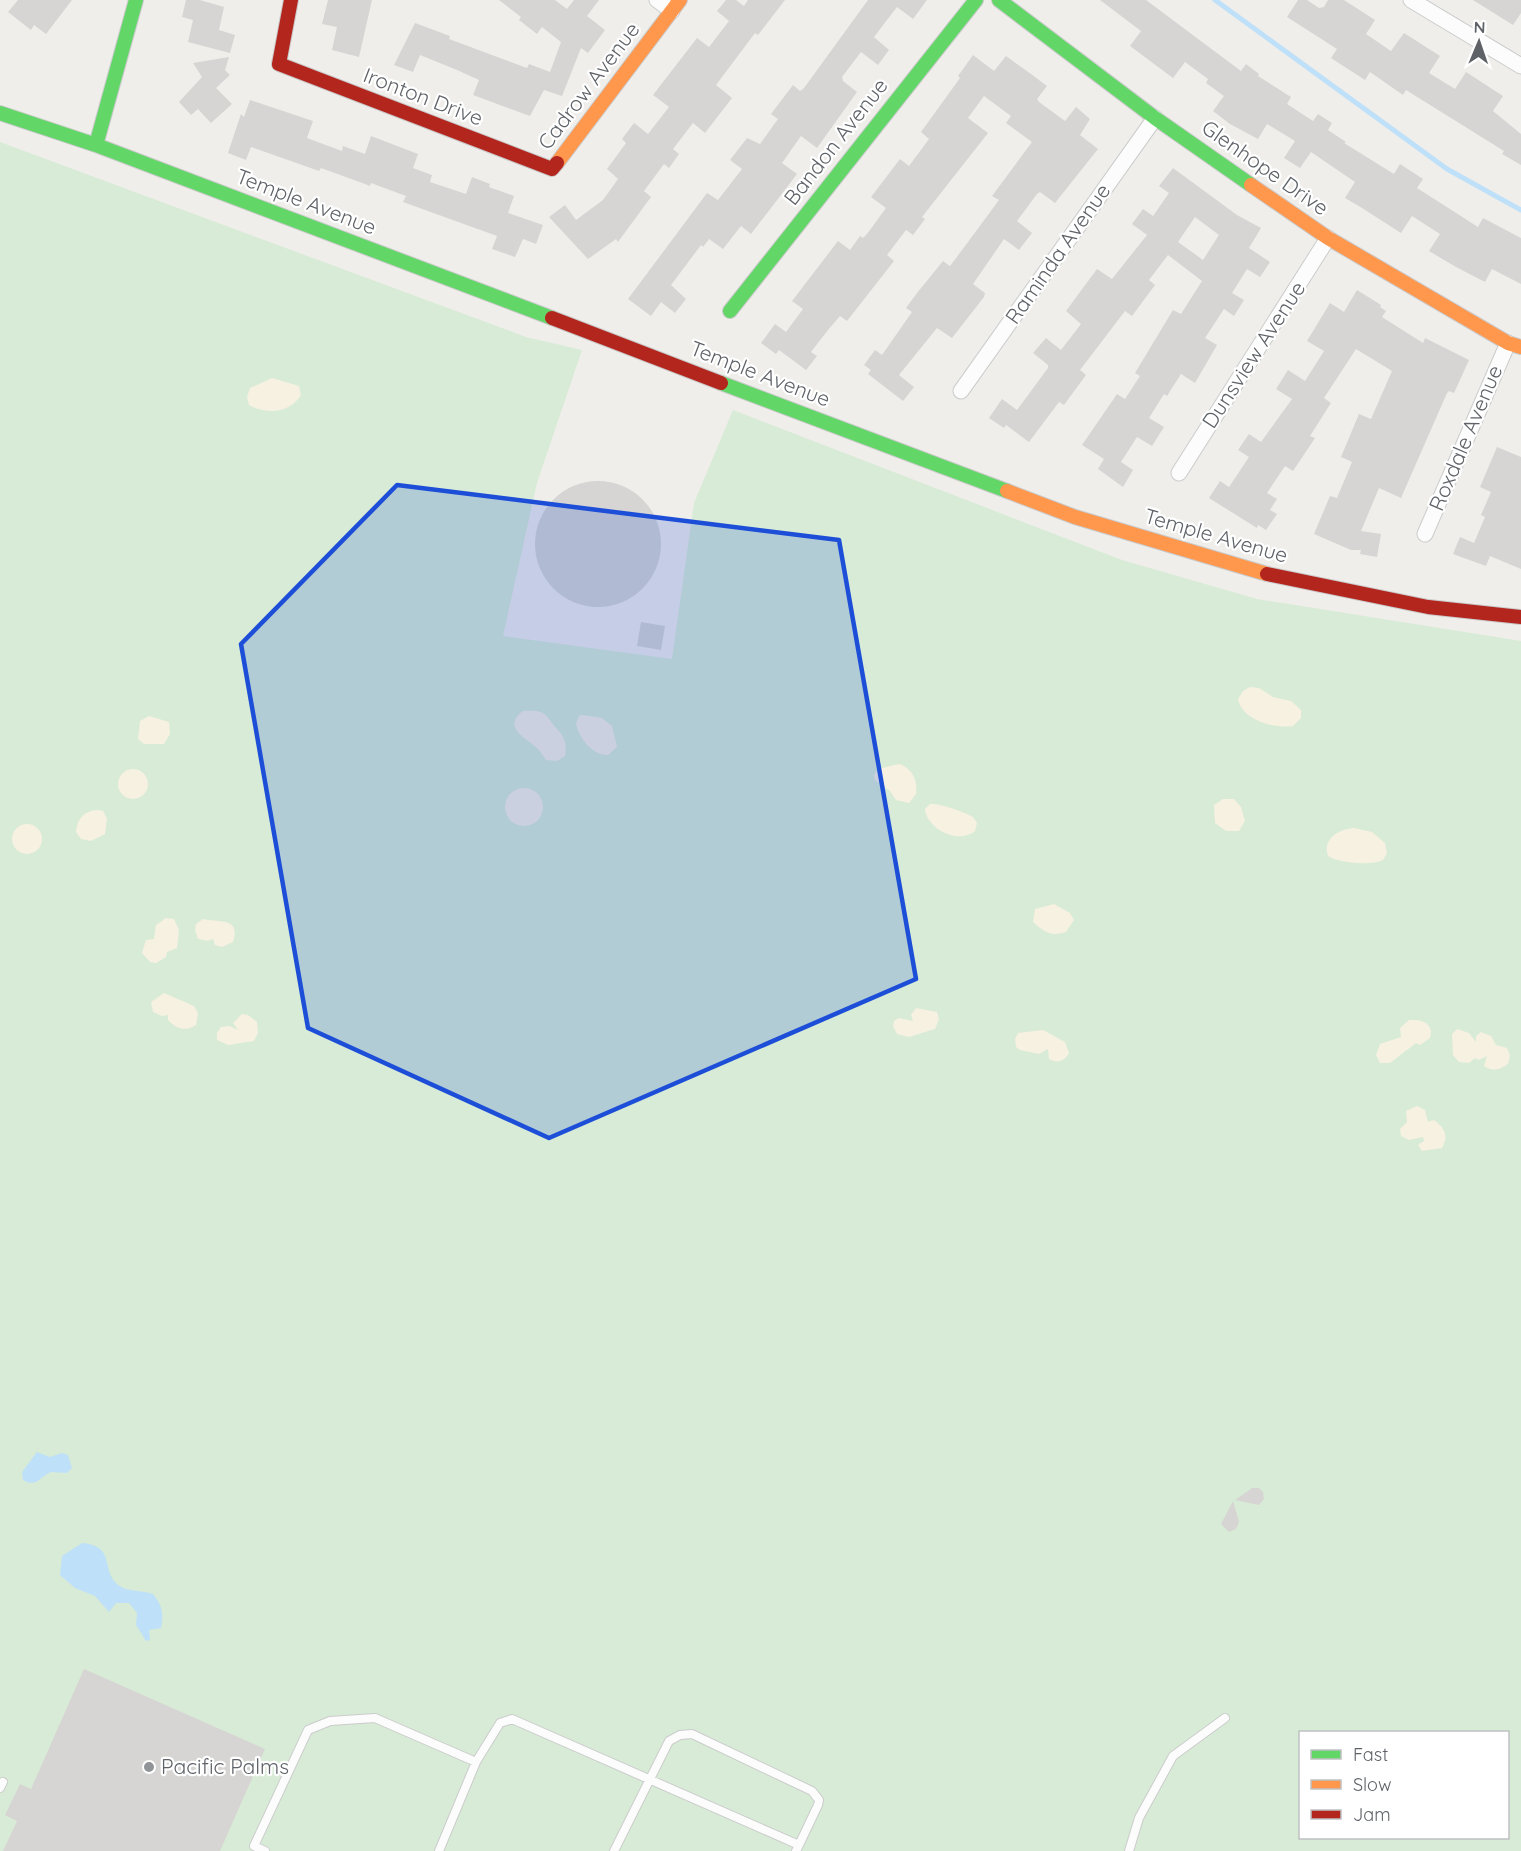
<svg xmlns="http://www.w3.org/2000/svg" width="1521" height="1851" font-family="Quicksand,sans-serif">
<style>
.green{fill:#d8ebd6;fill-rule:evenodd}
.sand{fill:#f6f1e1}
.water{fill:#bfe0f9}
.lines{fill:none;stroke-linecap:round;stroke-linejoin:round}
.stream{stroke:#bfe0f9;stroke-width:5}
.building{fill:#d6d5d3;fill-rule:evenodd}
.lane-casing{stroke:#cbcccc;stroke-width:10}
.street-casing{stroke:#cbcccc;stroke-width:17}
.fast-casing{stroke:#cacacb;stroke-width:16}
.slow-casing{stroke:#cacacb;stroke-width:16}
.jam-casing{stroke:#cacacb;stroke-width:16}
.lane{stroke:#fdfcfc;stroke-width:8}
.street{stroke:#fdfcfc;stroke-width:15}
.fast{stroke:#63d668;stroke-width:14}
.slow{stroke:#ff974d;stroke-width:14}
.jam{stroke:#b3261e;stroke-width:14}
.marked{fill:#1d4ed8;fill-opacity:0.2;stroke:#1d4ed8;stroke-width:4.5;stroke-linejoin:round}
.poi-dot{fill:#919496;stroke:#fff;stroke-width:2}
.labels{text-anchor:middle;stroke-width:4.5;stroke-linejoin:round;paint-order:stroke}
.street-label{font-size:21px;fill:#5f6368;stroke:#fff}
.poi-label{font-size:21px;fill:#5f6368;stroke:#fff;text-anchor:start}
</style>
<rect width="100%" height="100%" fill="#efeeea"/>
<path class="green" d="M0,142L526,337L582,350L537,483L503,636L672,659L694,503L733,410L1122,560L1257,599L1521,641V1851H0ZM1300,1732H1508V1838H1300Z"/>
<path class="sand" d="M272,378L299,386L301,395C291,413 266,415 249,405L247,397L250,388Z
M1250,687L1259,688L1273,697L1291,701L1301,710V718L1293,726C1274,729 1242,720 1238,699L1243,691Z
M523,711C548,709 544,715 558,730C565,738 567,745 565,756L557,761L546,760C543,756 540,751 537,748C527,739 501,727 523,711Z
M583,715L602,718L612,726L617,747L608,755C593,756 579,738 576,724L579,716Z
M149,716L169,722L170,734L164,744H144L138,739L140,721Z
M899,764C912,768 918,780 916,794L909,803L896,800L890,791L875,780L874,775L878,769Z
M118 784a15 15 0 1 1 30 0a15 15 0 1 1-30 0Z
M505 807a19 19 0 1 1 38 0a19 19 0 1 1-38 0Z
M1223,799H1234L1241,807L1245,821L1239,831H1226L1215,823L1214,805Z
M930,804C939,803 965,812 973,817L977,823L975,831C958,845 927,829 925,809Z
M99,810L103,811L107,819L105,834L91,841L81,839L76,832C77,818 85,810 99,810Z
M12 839a15 15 0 1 1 30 0a15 15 0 1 1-30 0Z
M1354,828L1372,832L1385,843L1387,853L1383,860C1371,866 1338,863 1328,856C1322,839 1339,829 1354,828Z
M1054,904L1070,913L1074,920L1066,932C1051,937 1044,932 1033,922L1035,909Z
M166,918L174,919L179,930L177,948L167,952L166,957L156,963L150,962L142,953L146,940L154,939L156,925Z
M203,919C220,923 241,917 233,942L222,947L215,945L213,939L208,941L198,939L195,930L196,924Z
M164,993L194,1006L198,1013L196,1025C185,1032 177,1029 168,1020V1015L162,1016L153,1012L151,1002Z
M916,1008L937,1012L939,1019L935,1029L909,1037L897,1034L893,1026L894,1021L899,1018L913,1021L911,1015Z
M242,1014L248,1015L257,1022L258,1033L254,1041L228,1045L217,1040V1033L221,1027L229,1026L238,1030L233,1023Z
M1409,1020C1419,1020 1428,1020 1431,1031L1430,1038L1420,1045L1416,1043L1390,1063H1380L1376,1055L1380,1044L1401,1037L1400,1028Z
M1457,1029L1469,1033L1476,1042V1036L1481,1032L1491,1036L1496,1045L1507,1048L1510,1055L1508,1064C1500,1070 1493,1072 1484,1066L1487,1056L1479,1060L1475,1058L1469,1063L1459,1062L1453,1055L1452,1034Z
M1043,1030L1065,1042L1069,1053C1065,1061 1057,1064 1049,1059L1048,1049L1039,1054L1020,1050L1016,1047L1015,1039L1018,1033Z
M1417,1106L1425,1110L1428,1122L1434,1120C1445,1128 1449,1136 1442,1148L1422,1151L1418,1145L1424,1141L1423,1137L1409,1140L1401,1136L1400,1129L1407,1122L1406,1111Z"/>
<path class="water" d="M37,1452L50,1457L62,1453L68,1455L72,1468L67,1473L51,1472C40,1477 36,1488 23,1480L22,1472Z
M82,1543C118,1546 99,1572 120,1586C128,1592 142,1590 153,1594C162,1605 164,1613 161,1628L149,1630L150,1640L146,1641L136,1625L137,1613L129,1603H116L109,1612L95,1596L75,1588L60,1575L62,1556Z"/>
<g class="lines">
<path class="stream" d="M1215,0L1447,169L1521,210"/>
</g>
<path class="building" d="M18,0H72L46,34L34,25L31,30L8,12Z
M186,0H200L224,7L219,30L235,35L230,53L188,42L193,20L182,17Z
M328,0H372L359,57L332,50L337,27L322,24Z
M499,0H555L567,9L574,0H599L587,16L605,30L588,53L581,48L562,96L544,90L530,116L473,95L479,80L457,70L420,55L413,72L394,65L415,23L450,36L449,39L527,68L529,64L550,72L561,42L542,27L537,34L519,20L521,17Z
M726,0H736L744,6L748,0H785L758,35L755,33L716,85L732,98L705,133L693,123L673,149L679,154L669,168L664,164L644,191L651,197L618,242L616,239L588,259L549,217L565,205L576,220L603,200L618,179L607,169L626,143L622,139L634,123L648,134L669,107L653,95L697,38L709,47L729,21L717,11Z
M868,0H927L913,19L897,7L874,37L889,50L878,65L861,52L842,77L843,81L857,92L817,148L801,136L782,163L797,174L751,234L741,226L723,249L709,239L703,247L701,245L671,285L686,299L675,313L661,302L651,316L628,299L707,193L718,200L742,169L730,160L747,138L760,144L778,119L771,114L793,85L800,91L804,88Z
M1100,0H1146L1241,71L1246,64L1259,74L1258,76L1291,97L1287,104L1313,121L1318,114L1332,123L1328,130L1346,142L1344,143L1394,174L1400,164L1423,179L1417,188L1478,227L1483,218L1521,238V284L1492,269L1485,282L1456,267L1429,251L1440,234L1412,216L1401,233L1362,208L1345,198L1355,182L1311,152L1300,168L1284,158L1295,141L1267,124L1258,139L1230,124L1213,111L1224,96L1206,83L1208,79L1185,62L1173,78L1130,46L1141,31Z
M1298,0H1307L1319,8L1324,7L1328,0H1344L1375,20L1366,34L1391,51L1404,33L1440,56L1429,73L1455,89L1466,72L1503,96L1493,111L1521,134V165L1502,154L1504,151L1406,90L1403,95L1370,72L1365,80L1331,58L1337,49L1287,17Z
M1473,0H1521V13L1513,25Z
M973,55L994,71L1006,56L1031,74L1047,86L1037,99L1039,102L1065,121L1076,107L1090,119L1080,135L1098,149L1055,203L1040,192L1037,194L1017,221L1032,233L1019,250L1004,239L973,284L985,293L984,297L952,338L937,328L899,375L914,387L903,401L868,374L871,370L864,365L875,350L882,355L912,312L906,308L917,293L943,261L950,266L968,242L999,200L992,196L1032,142L1006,123L1011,116L984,96L968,118L988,133L922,217L925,219L913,235L906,230L887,255L894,261L847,321L840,316L828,330L811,352L817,356L806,370L779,350L776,354L761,343L775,324L786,332L803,309L792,301L838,241L850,250L860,236L863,238L867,234L886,208L871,197L900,159L909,166L929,139L921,132L960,78L958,76Z
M229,57L225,70L230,75L216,88L232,104L211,123L198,109L191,115L179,102L202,77L193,63Z
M250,100L313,121L307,138L342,151L343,146L365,154L371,136L418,154L413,168L432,175L430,182L466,194L472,177L490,184L489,187L514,196L508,213L543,225L536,244L523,239L515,257L492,249L497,236L403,202L406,196L371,183L370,186L365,184L321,168L319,171L251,147L246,160L228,153L241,114L244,117Z
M1173,168L1237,215L1261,228L1249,248L1270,262L1260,277L1247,269L1232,293L1244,300L1234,316L1224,309L1205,338L1217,345L1195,383L1181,374L1167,396L1164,394L1149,418L1164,427L1152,446L1137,437L1121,462L1133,470L1123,487L1098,469L1104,459L1082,445L1117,394L1125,399L1140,376L1135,373L1173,310L1181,314L1202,281L1168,255L1149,280L1155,285L1132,316L1125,311L1080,370L1086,375L1064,405L1059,402L1029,442L1006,425L1004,428L989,418L1002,399L1017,410L1048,368V365L1033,353L1046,338L1061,350L1081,324L1066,311L1077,296L1097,269L1112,279L1147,235L1132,224L1143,209L1153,216L1169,193L1159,186ZM1195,217L1219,235L1203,260L1178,242Z
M1357,290L1381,305L1380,307L1386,311L1382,317L1423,343L1425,338L1469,360L1454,393L1449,391L1447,393L1401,498L1379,488L1361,531L1381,534L1377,557L1360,554L1361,550H1351L1314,534L1330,496L1337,498L1352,462L1341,457L1359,414L1371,419L1392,371L1356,349L1324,398L1331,403L1310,436L1315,438L1293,471L1285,466L1267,493L1277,499L1270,510L1277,514L1266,530L1258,525L1257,528L1209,498L1220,481L1229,487L1249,457L1238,450L1249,434L1261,442L1292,399L1276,389L1288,370L1305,381L1324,351L1307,341L1330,303L1344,312Z
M1497,447L1521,457V569L1490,556L1486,566L1453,554L1460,537L1474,543L1485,517L1481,515L1491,492L1480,487Z
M535 544a63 63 0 1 1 126 0a63 63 0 1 1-126 0Z
M641,622L665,626L661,650L637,646Z
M1252,1488H1259L1263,1492L1264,1499L1259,1505L1235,1500Z
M1233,1501L1239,1522L1236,1529L1229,1532L1221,1524Z
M84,1669L265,1749L220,1851H3L17,1821L5,1815L20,1784L31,1789Z"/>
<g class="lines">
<defs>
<path id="lane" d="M0,1788L3,1782
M265,1851L254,1846L308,1730L330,1721L375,1718L476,1762L500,1723L512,1719L799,1845L796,1851
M439,1851L476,1762
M614,1851L669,1741L680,1735L692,1734L812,1791L819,1800L818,1805L799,1845
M1129,1851L1139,1818L1173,1756L1225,1718"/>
<path id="street" d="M657,0L672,11
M1411,0L1521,66
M961,391L1155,118
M1179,473L1328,238
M1425,534L1508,343"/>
<path id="fast" d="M999,0L1155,118L1251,185
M0,113L96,145L552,318
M96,145L136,0
M730,311L976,0
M721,383L1007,491"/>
<path id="slow" d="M557,163L680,0
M1251,185L1328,238L1508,343L1521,347
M1007,491L1075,517L1267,574"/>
<path id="jam" d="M291,0L279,64L552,169L557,163
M552,318L721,383
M1267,574L1428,607L1521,617"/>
</defs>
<use href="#lane" class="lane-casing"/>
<use href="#street" class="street-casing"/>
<use href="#fast" class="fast-casing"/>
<use href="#slow" class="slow-casing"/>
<use href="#jam" class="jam-casing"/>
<use href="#lane" class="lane"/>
<use href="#street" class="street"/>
<use href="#fast" class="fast"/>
<use href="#slow" class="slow"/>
<use href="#jam" class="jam"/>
</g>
<path class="marked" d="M397,485L839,540L916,979L549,1138L308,1028L241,644Z"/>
<circle class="poi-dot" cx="149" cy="1767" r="6"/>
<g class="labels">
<g class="street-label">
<text transform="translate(589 86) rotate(-53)" y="7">Cadrow Avenue</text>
<text transform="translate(423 97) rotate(21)" y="7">Ironton Drive</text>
<text transform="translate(836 142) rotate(-52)" y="7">Bandon Avenue</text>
<text transform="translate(1265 168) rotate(35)" y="7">Glenhope Drive</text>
<text transform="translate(306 202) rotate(21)" y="7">Temple Avenue</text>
<text transform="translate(1058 254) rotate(-55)" y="7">Raminda Avenue</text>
<text transform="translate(1254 355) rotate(-57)" y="7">Dunsview Avenue</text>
<text transform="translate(760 374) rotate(21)" y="7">Temple Avenue</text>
<text transform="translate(1466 438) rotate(-67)" y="7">Roxdale Avenue</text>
<text transform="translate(1216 536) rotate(16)" y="7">Temple Avenue</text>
</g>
<g class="poi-label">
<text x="161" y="1774">Pacific Palms</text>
</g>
</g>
<rect x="1299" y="1731" width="210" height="108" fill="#ffffff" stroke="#bfc1c3" stroke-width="1.5"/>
<rect x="1311" y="1750" width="30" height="9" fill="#63d668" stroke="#bfc1c3" stroke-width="1.5"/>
<text x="1353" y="1761" font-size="18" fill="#5f6368">Fast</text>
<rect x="1311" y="1780" width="30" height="9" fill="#ff974d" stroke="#bfc1c3" stroke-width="1.5"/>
<text x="1353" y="1791" font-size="18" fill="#5f6368">Slow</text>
<rect x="1311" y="1810" width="30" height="9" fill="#b3261e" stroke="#bfc1c3" stroke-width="1.5"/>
<text x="1353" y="1821" font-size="18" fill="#5f6368">Jam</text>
<g transform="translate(1479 42) rotate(2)" stroke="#ffffff" stroke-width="4.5" paint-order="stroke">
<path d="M0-4.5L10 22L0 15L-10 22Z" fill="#5f6368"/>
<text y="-9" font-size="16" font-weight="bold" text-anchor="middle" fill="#5f6368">N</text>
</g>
</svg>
